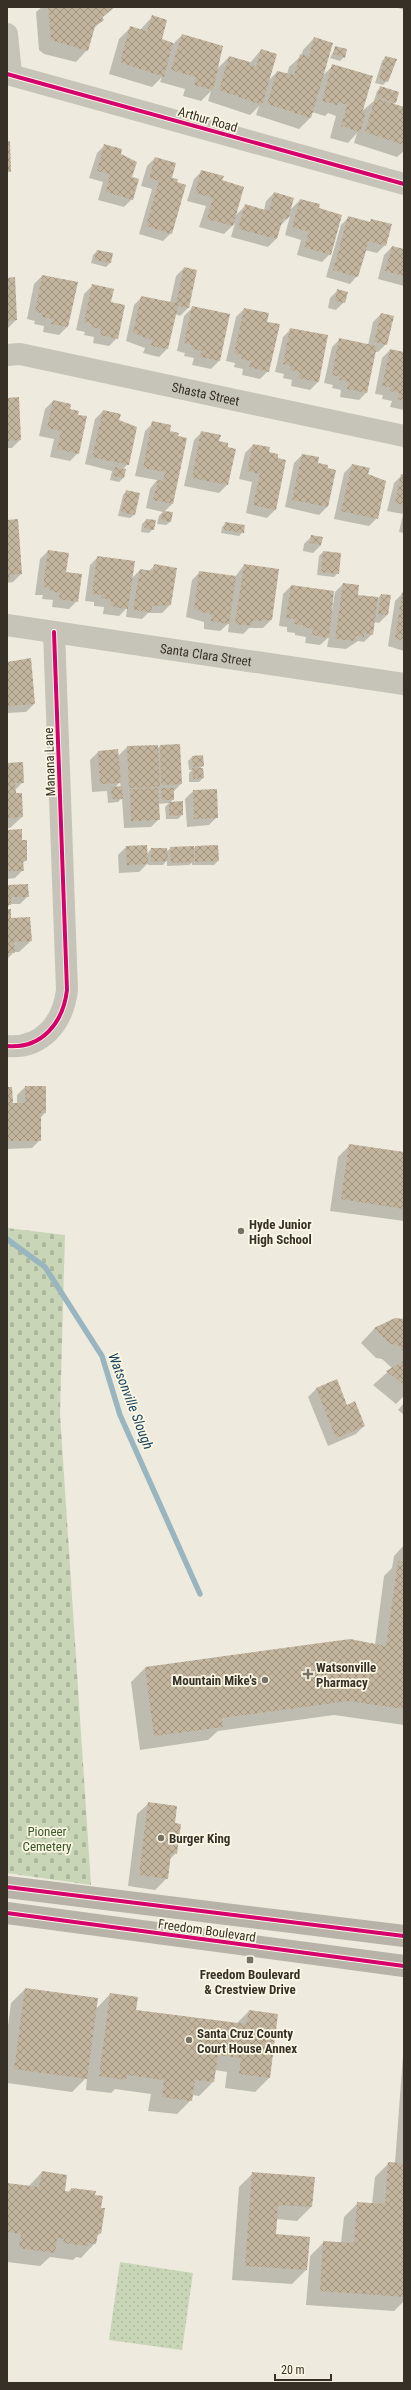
<svg xmlns="http://www.w3.org/2000/svg" width="411" height="2390" font-family="'Roboto Condensed',sans-serif">
<style>
.cemetery{fill:url(#cemetery-stones)}
.garden{fill:url(#garden-dots)}
.shadow{fill:#0003;fill-rule:evenodd}
.lines{fill:none;stroke-linecap:round;stroke-linejoin:round}
.stream{stroke:#99b5c0;stroke-width:5.5}
.building{fill:url(#building-cross-hatch)}
.minor{stroke:#c6c3b8;stroke-width:22}
.tertiary{stroke:#c6c3b8;stroke-width:22}
.secondary{stroke:#b7b3a8;stroke-width:22}
.cycleway-casing{stroke:#fbf7e5;stroke-width:6}
.cycleway{stroke:#d6006c;stroke-width:4}
.poi-dot{fill:#777166;stroke:#fbf7e5;stroke-width:1.5}
.labels{text-anchor:middle;stroke-width:3.5;stroke-linejoin:round;paint-order:stroke}
.street-label{font-size:13px;fill:#373026;stroke:#fbf7e5}
.poi-label{font-size:13px;font-weight:bold;fill:#373026;stroke:#fbf7e5;text-anchor:start}
.park-label{font-size:13px;fill:#385827;stroke:#fbf7e5}
.water-label{font-size:14px;font-style:italic;fill:#18445d;stroke:#fbf7e5}
</style>
<defs>
<pattern id="cemetery-stones" width="16" height="16" patternUnits="userSpaceOnUse"><rect width="16" height="16" fill="#c8d6b7"/><path d="M2 7V4a2 2 0 0 1 4 0v3zM10 15v-3a2 2 0 0 1 4 0v3z" fill="#acb89d"/></pattern>
<pattern id="garden-dots" width="8" height="8" patternUnits="userSpaceOnUse"><rect width="8" height="8" fill="#c8d6b7"/><path d="M2 2h.1M6 6h.1" fill="none" stroke="#acb89d" stroke-width="1.8" stroke-linecap="round"/></pattern>
<pattern id="building-cross-hatch" width="8" height="8" patternUnits="userSpaceOnUse"><rect width="8" height="8" fill="#c3b49e"/><path d="M0 0l8 8M0 8l8-8" fill="none" stroke="#9f9381"/></pattern>
</defs>
<rect width="100%" height="100%" fill="#eeebde"/>
<path class="cemetery" d="M7,1228L65,1235L60,1414L91,1885L7,1873Z"/>
<path class="garden" d="M120,2262L193,2273L182,2350L109,2340Z"/>
<path class="shadow" d="M42,7H115L102,18L103,20L94,28L87,50L76,62L44,54L39,50L36,12Z
M395,7H404V10Z
M152,17L161,40L173,44L182,35L217,69L229,57L250,63L261,50L268,81L277,72L287,74L289,67L301,56L303,50L314,38L322,76L333,66L362,111L374,101L377,91L380,88L395,102L393,105L404,108V151L397,157L354,143L357,133L348,143L330,138L336,116L328,113L325,116L312,112L310,118L299,129L256,115L259,106L250,115L208,101L211,91L201,101L183,96L185,89L160,82L162,77L152,87L109,74L119,39L131,27L140,30Z
M336,47L344,57L340,61L330,58Z
M386,57L387,81L383,85L375,83L382,61Z
M105,145L120,154L132,199L124,207L98,200L103,182L89,178L97,153Z
M155,158L170,178L171,233L163,241L139,234L152,189L141,186L147,166Z
M202,171L221,181L235,216L246,205L264,210L266,201L274,193L290,210L300,200L318,209L330,254L322,262L297,255L301,240L285,235L290,216L279,227L276,239L268,247L231,237L235,223L224,234L199,227L206,206L187,201L194,179Z
M349,217L369,223L372,220L385,245L377,253L365,250L357,276L350,284L326,277L341,225Z
M392,247L404,250V286L378,279L384,255Z
M97,251L110,263L106,267L91,263L93,255Z
M184,268L188,308L180,316L175,314L167,349L159,357L143,353L145,348L126,341L134,305L142,297L170,303L176,276Z
M42,276L77,283L67,327L59,335L43,332L44,326L34,324L35,321L27,319L34,284Z
M7,279L16,320L8,328H7Z
M92,286L110,303L117,338L109,346L93,343L94,337L84,335L85,332L76,330L84,294Z
M338,290L344,302L336,310L328,308L330,298Z
M192,308L219,361L211,369L192,365L194,358L184,356L185,353L177,351L184,316Z
M244,309L266,322L268,371L260,379L242,375L243,369L234,367L235,363L226,361L236,317Z
M381,314L386,344L378,352H375L367,392L359,400L340,397L341,390L332,388L333,385L324,383L332,347L340,339L368,345L373,322Z
M291,329L327,336L318,382L310,390L291,386L292,380L283,378L284,374L275,372L283,337Z
M390,350L404,353V410L390,407L392,401L382,399L383,395L375,394L382,358Z
M7,399L20,440L12,448H7Z
M53,401L69,410L78,453L70,461L50,457L54,439L39,436L45,409Z
M103,411L118,420L128,464L123,469V478L119,482L110,480L112,471L85,464L95,419Z
M153,423L169,431L172,504L164,512L170,522L166,525L157,524L159,516L163,512L146,508L150,489L157,480L135,476L145,431Z
M202,432L227,485L219,493L184,486L194,440Z
M253,445L268,448L275,510L267,518L246,513L252,482L239,479L245,453Z
M302,455L327,469L335,471L327,507L319,515L285,507L294,463Z
M352,465L367,474L377,518L369,526L334,519L344,473Z
M402,475L404,476V533L399,532L403,514L387,511L394,483Z
M127,491L134,515L130,518L118,516L123,495Z
M146,520L153,529L149,533L141,532L142,524Z
M7,521L21,574L13,582L7,583Z
M226,523L243,532L239,536L221,533L222,527Z
M312,536L321,545L313,553L303,551L304,544Z
M48,551L65,572L77,601L69,609L52,607L53,600L42,599L43,595H35L40,559Z
M323,552L338,573L334,577L317,575L319,556Z
M98,557L132,578L140,570L149,571L155,565L170,605L162,613H148L142,619L126,617L127,608L119,616L103,614L104,607L94,606V602L85,601L90,565Z
M244,565L271,620L263,628H249L243,634L228,632L229,623L220,631L204,629V622L186,617L192,580L200,572L235,577Z
M343,584L357,596L378,598L381,595L390,596L387,615L379,623L374,622L372,634L364,642L358,641L346,649L327,647L329,637L320,645L305,643L306,637L295,635V633L287,632V627L279,626L283,594L291,586L332,611L335,592Z
M403,593L404,594V651L388,646L395,601Z
M30,659L34,704L26,712L7,713V663Z
M160,746L181,784L173,792V799L170,803L182,815L178,819H166L165,807L169,803L158,804L159,819L151,827L124,828L122,798L118,802L108,803L107,791L92,792L90,760L98,752L117,751L118,756L127,747L157,749ZM120,782L121,788H114Z
M192,757L203,766L199,769L203,778L199,782H189V773L192,770H189L188,761Z
M7,764L23,782L14,791L22,817L10,828H7Z
M193,791L217,817L209,825L187,827L185,799Z
M7,831L21,841L26,860L22,864L23,870L15,878L7,879Z
M126,847L147,854L151,849L166,852L171,848L193,850L195,847L218,861L214,865H192V863L189,865L167,866V860L163,865H148V863L139,872L119,873L118,855Z
M7,886L28,896L20,904H10L7,908Z
M7,910L10,919L31,941L19,952H14L7,959Z
M25,1087H45V1113L40,1118V1140L32,1148L7,1149V1088L12,1104H17V1095Z
M350,1145L404,1153V1221L330,1211L338,1157Z
M395,1319L404,1320V1396L396,1404L373,1385L392,1368L382,1359L376,1358L361,1343L374,1329Z
M336,1381L347,1406L364,1426L356,1434L328,1446L308,1397L316,1389Z
M404,1403V1415L398,1410Z
M404,1545V1725L334,1715L218,1731L208,1740L140,1750L131,1682L145,1668L350,1640L375,1645L384,1576L392,1568L394,1556Z
M149,1803L176,1853L169,1860L167,1878L155,1890L128,1886L137,1814Z
M25,1989L96,2009L110,1994L135,2011L236,2024L249,2011L269,2078L255,2092L225,2088L227,2072L215,2070L213,2082L199,2096L192,2095L191,2100L177,2114L148,2111L151,2094L115,2089L111,2093L86,2090L87,2077L72,2092L7,2083V2033L11,2003Z
M404,2042V2301L394,2311L306,2305L310,2256L324,2242L341,2243L344,2217L358,2203L372,2204L375,2177L389,2163H395Z
M42,2172L64,2192H68L71,2189L94,2196L100,2233L96,2238L95,2243L81,2258L76,2257L73,2260L50,2257L40,2266L7,2262V2184L28,2187Z
M253,2173L311,2207L297,2221L276,2219L275,2235L306,2270L292,2284L232,2280L239,2187Z"/>
<g class="lines">
<path class="stream" d="M7,1239L45,1267L102,1356L120,1415L200,1594"/>
</g>
<path class="building" d="M48,7H114L102,17L104,20L97,25L96,23L88,51L51,40Z
M152,15L167,20L162,39L173,43L164,77L120,62L130,26L147,31Z
M182,34L223,46L213,90L194,85L196,77L171,70Z
M314,37L333,43L311,118L267,104L277,71L294,75L300,54L309,57Z
M335,46L347,49L345,58L333,54Z
M261,49L277,54L262,105L219,90L229,56L250,62L249,65L256,67Z
M385,56L397,59L388,82L379,79Z
M332,64L373,76L363,110L366,111L360,132L341,126L347,105L338,102L337,105L322,101Z
M380,86L399,92L396,103L377,97Z
M375,98L404,107V145L365,132Z
M7,141H10L11,172H7Z
M104,144L122,149L121,154L137,162L132,177L139,179L133,200L106,192L110,174L97,171Z
M155,157L176,163L172,178L178,179L177,182L186,185L172,234L146,226L159,181L149,178Z
M201,170L224,176L222,180L244,187L233,226L207,219L213,198L195,193Z
M274,192L294,198L288,219L283,218L277,239L238,229L245,204L269,211Z
M300,199L320,204L319,208L342,215L331,255L304,247L309,232L292,227Z
M348,216L370,222L371,219L392,224L386,246L369,241L358,277L333,270Z
M392,246L404,249V276L385,271Z
M97,250L113,253L111,263L94,260Z
M184,267L197,270L189,308L178,306L168,349L151,346L152,340L133,333L141,296L176,303Z
M42,275L78,282L68,327L51,324L52,319L42,317V313L35,312Z
M15,277L17,320L7,321V278Z
M92,284L114,289L111,302L125,305L118,339L100,335L101,329L91,327L92,324L84,322Z
M337,289L348,292L345,303L335,301Z
M192,306L230,314L220,361L200,357L201,351L192,349V345L184,343Z
M244,308L269,313L267,322L280,324L269,372L249,367L251,361L241,359L242,355L234,354Z
M381,313L394,316L387,345L374,342Z
M290,328L328,335L319,382L298,378L300,372L290,370L291,366L283,364Z
M339,338L377,346L367,393L347,389L349,382L339,380L340,377L332,375Z
M390,349L404,352V401L398,399L399,393L390,391L391,387L382,386Z
M19,397L21,440L7,441V398Z
M53,400L71,404L70,409L79,411L78,415L87,416L79,454L57,449L61,431L47,428Z
M103,410L121,414L119,420L137,427L129,465L92,457Z
M152,421L171,425L170,431L179,433L178,436L187,438L173,504L153,500L158,480L163,481L165,472L143,468Z
M201,431L221,435L219,441L228,443V447L236,449L228,485L192,478Z
M253,444L270,447L269,452L278,454V458L286,460L276,510L253,505L260,474L247,471Z
M302,454L319,457L318,463L328,465V468L336,470L328,507L292,500Z
M352,464L370,468L368,474L386,481L378,519L341,511Z
M115,467L126,469L124,478L113,476Z
M401,474L404,475V505L395,503Z
M126,490L140,493L135,515L121,512Z
M163,511L173,512L171,522L161,520Z
M18,519L22,574L9,575L10,581L7,582V520Z
M146,519L156,520L154,530L144,528Z
M225,522L245,525L244,533L224,530Z
M311,535L323,537L321,545L310,543Z
M48,550L69,553L66,572L82,574L78,602L59,599L60,593L50,591V588L43,587Z
M323,551L341,553L339,574L321,572Z
M97,556L135,561L128,609L110,606L111,600L101,598L102,595L92,594Z
M154,564L177,568L171,605L152,606L151,612L133,610L140,569L153,571Z
M244,564L279,569L272,620L253,621L252,626L235,624Z
M199,571L236,576L229,624L211,621L212,615L194,609Z
M343,583L359,585L358,595L378,597L373,635L364,633V637L356,636L355,641L335,639Z
M291,585L334,591L329,638L312,635L313,629L302,627L303,625L294,624L295,619L286,618Z
M402,592L404,593V640L395,639Z
M381,594L391,595L388,615L378,614Z
M31,658L35,704L7,706V662Z
M180,744L182,784L161,785L160,745Z
M158,745L160,787L129,788L127,746Z
M118,749L121,783L100,784L98,751Z
M203,755L204,766L193,767L192,756Z
M23,762L24,783H15L16,793H22L23,817L7,818V763Z
M192,768H203L204,778L193,779Z
M122,786L123,799H112L111,787Z
M158,788L160,820L131,821L130,789Z
M161,788H174V800H162Z
M217,789L218,818L194,819L193,790Z
M183,801V815L169,816V802Z
M22,829V840H27V861H23L24,871H7V830Z
M147,845L148,864L127,865L126,846Z
M218,845L219,861L195,862V846Z
M194,846V862L171,863L170,847Z
M151,848H167L168,861L151,862Z
M28,884L29,897H11V905H7V885Z
M7,909H11V918L30,917L32,941L14,942L15,953H7Z
M25,1086H46V1113H41V1141H7V1087H12L13,1103H25Z
M349,1144L404,1152V1209L341,1199Z
M395,1318L404,1319V1352L397,1345L390,1344L374,1328Z
M404,1361V1385L386,1371Z
M337,1379L347,1405L355,1401L365,1426L336,1438L316,1388Z
M398,1561L404,1562V1709L348,1701L222,1718L223,1727L154,1736L145,1667L350,1639L386,1646Z
M148,1802L177,1806L175,1823L181,1824L177,1854L171,1853L168,1879L139,1875Z
M25,1988L98,1998L87,2079L14,2069Z
M110,1993L138,1997L136,2010L246,2024L249,2010L278,2014L270,2078L239,2074L241,2058L218,2055L214,2082L195,2080L192,2101L162,2097L164,2080L127,2075L126,2080L99,2076Z
M388,2162L404,2163V2297L320,2291L323,2241L354,2243L357,2202L385,2204Z
M42,2171L67,2175L65,2191L71,2192V2188L96,2191L95,2195L103,2196L101,2208H105L101,2234L98,2233L96,2244L88,2243V2246L63,2243L64,2239L57,2238L55,2253L19,2248L21,2234L7,2232V2183L39,2187Z
M252,2172L315,2177L312,2207L278,2205L276,2234L310,2237L307,2270L245,2266Z"/>
<g class="lines">
<g class="minor">
<path d="M7,34L11,74"/>
<path id="s1" d="M7,355L20,354L404,436"/>
<path id="s2" d="M7,625L404,684"/>
<path d="M7,1046C42,1049 63,1023 67,990L54,632"/>
</g>
<path class="tertiary" d="M7,74L404,184"/>
<path class="secondary" d="M7,1887L404,1936
M7,1913L404,1966"/>
<defs>
<path id="cycleway" d="M7,74L404,184
M7,1046C42,1049 63,1023 67,990L54,632
M7,1887L404,1936
M7,1913L404,1966"/>
</defs>
<use href="#cycleway" class="cycleway-casing"/>
<use href="#cycleway" class="cycleway"/>
</g>
<g class="poi-dot">
<circle cx="241" cy="1231" r="4"/>
<path d="M306 1668h4v4h4v4h-4v4h-4v-4h-4v-4h4z"/>
<circle cx="265" cy="1680" r="4"/>
<circle cx="161" cy="1838" r="4"/>
<rect x="246" y="1956" width="8" height="8" rx="2"/>
<circle cx="189" cy="2040" r="4"/>
</g>
<g class="labels">
<g class="street-label">
<text transform="translate(208 119) rotate(16)" y="5">Arthur Road</text>
<text dy="5" stroke="none"><textPath href="#s1" startOffset="203">Shasta Street</textPath></text>
<text dy="5" stroke="none"><textPath href="#s2" startOffset="201">Santa Clara Street</textPath></text>
<text transform="translate(49 762) rotate(-92)" y="5">Manana Lane</text>
<text transform="translate(207 1930) rotate(8)" y="5">Freedom Boulevard</text>
</g>
<g class="poi-label">
<text x="249" y="1229">Hyde Junior<tspan x="249" dy="15">High School</tspan></text>
<text x="316" y="1672">Watsonville<tspan x="316" dy="15">Pharmacy</tspan></text>
<text x="257" y="1685" text-anchor="end">Mountain Mike's</text>
<text x="169" y="1843">Burger King</text>
<text x="250" y="1979" text-anchor="middle">Freedom Boulevard<tspan x="250" dy="15">&amp; Crestview Drive</tspan></text>
<text x="197" y="2038">Santa Cruz County<tspan x="197" dy="15">Court House Annex</tspan></text>
</g>
<g class="park-label">
<text x="47" y="1836">Pioneer<tspan x="47" dy="15">Cemetery</tspan></text>
</g>
<g class="water-label">
<text transform="translate(131 1401) rotate(69)" y="5">Watsonville Slough</text>
</g>
</g>
<rect width="411" height="2390" fill="none" stroke="#373026" stroke-width="16"/>
<path d="M275 2374v6h56v-6" fill="none" stroke="#373026" stroke-width="2"/>
<text x="281" y="2374" font-size="12" fill="#373026" stroke="#fbf7e5" stroke-width="3" paint-order="stroke">20 m</text>
</svg>
